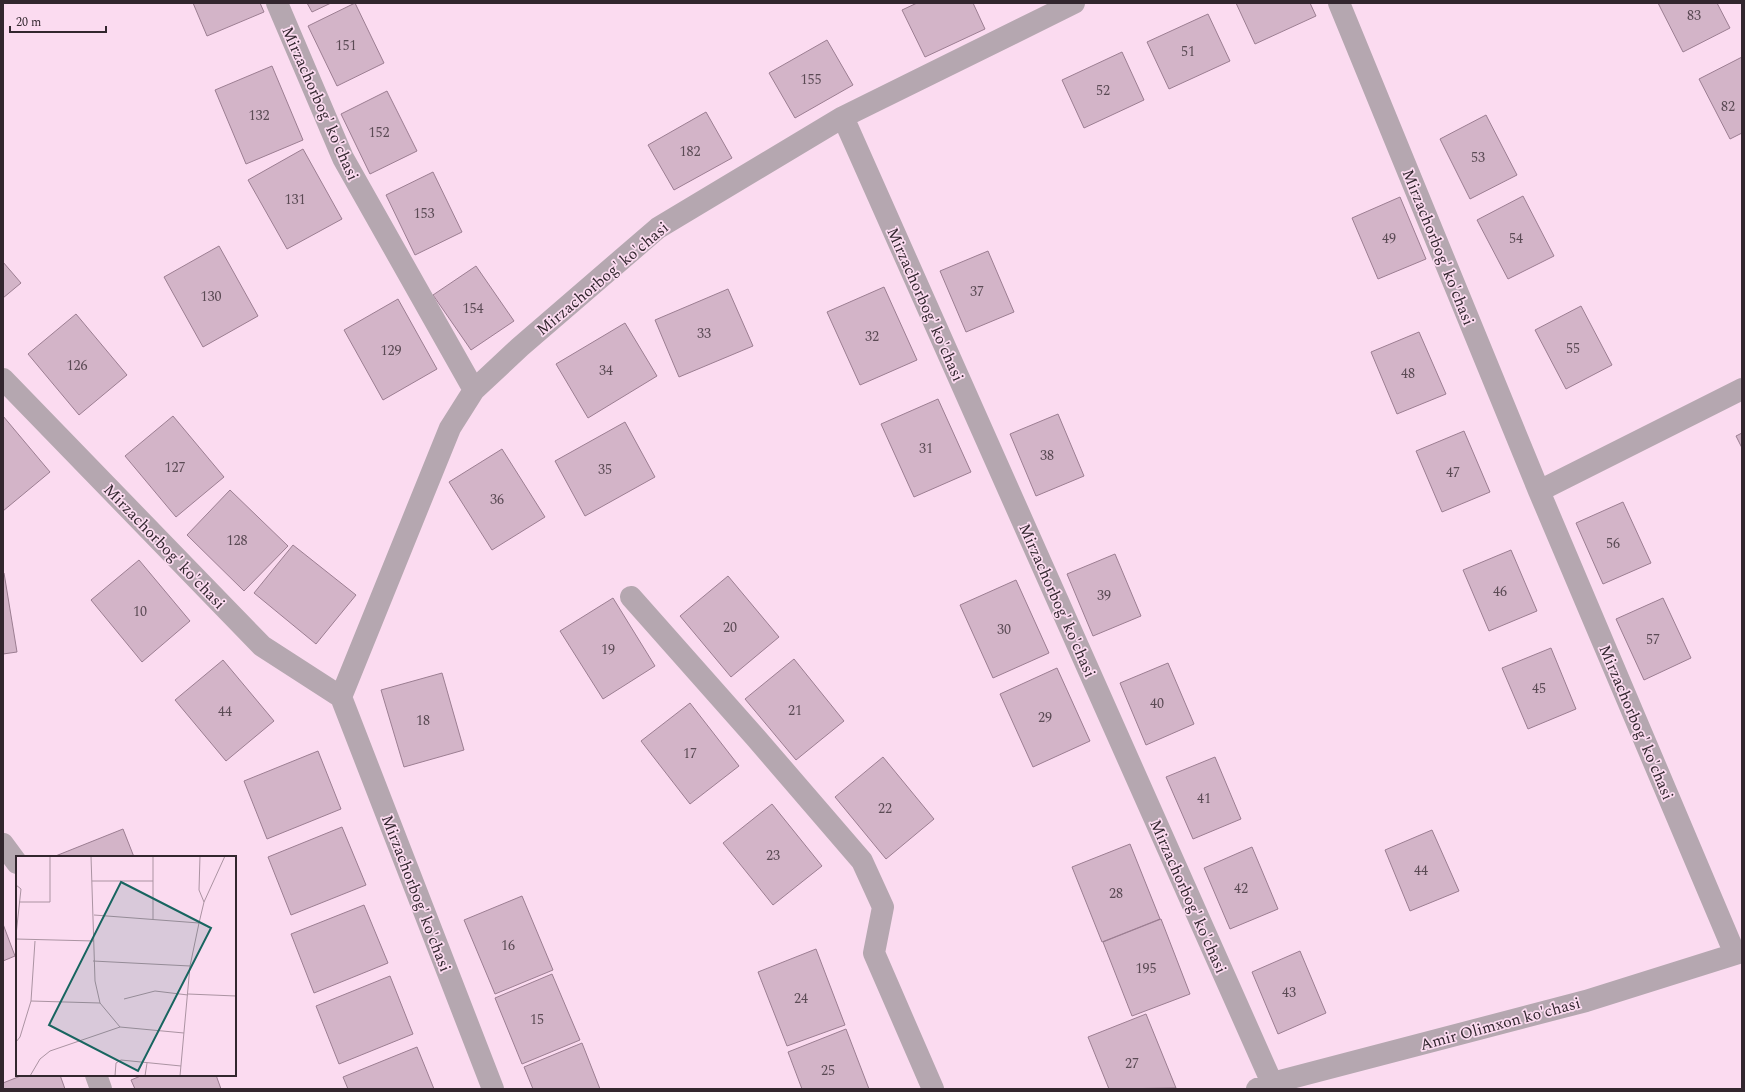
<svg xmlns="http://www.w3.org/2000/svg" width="1745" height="1092" font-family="Spectral,serif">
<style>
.building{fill:#d3b4c8;stroke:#9c7e92}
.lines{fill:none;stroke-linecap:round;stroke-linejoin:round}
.minor{stroke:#b5a7b0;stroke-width:22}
.labels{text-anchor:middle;stroke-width:3.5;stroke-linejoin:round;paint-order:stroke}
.number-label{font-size:14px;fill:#5a4a54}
.street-label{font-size:16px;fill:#32262e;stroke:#fbdbf0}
.inset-road{fill:none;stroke:#ab93a2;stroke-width:1}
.view{fill:#186560;fill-opacity:0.15;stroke:#186560;stroke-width:2}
.inset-edge{fill:none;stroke:#32262e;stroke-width:2}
</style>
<rect width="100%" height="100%" fill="#fbdbf0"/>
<path class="building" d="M193,3H260L264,12L207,36Z
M307,3H331L312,12Z
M355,3L384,63L337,86L308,26Z
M917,3H973L985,29L925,57L902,10Z
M1236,3H1310L1316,16L1255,44Z
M1658,3H1717L1730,28L1683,52Z
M1208,14L1230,61L1169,89L1147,42Z
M827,40L853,85L795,118L769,73Z
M1122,52L1144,100L1084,128L1062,80Z
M1742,57V133L1730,139L1699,79Z
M272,66L303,140L246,164L215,90Z
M387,91L417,151L370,174L341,114Z
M706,112L732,158L674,190L648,145Z
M1486,115L1517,175L1470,199L1440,139Z
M303,149L342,219L287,249L248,180Z
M433,172L462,232L415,255L386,195Z
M1523,196L1554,256L1508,279L1477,220Z
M1400,197L1426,259L1378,279L1352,218Z
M219,246L258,316L203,347L164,277Z
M988,251L1014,312L966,332L940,271Z
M3,262L21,283L3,298Z
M476,266L514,321L471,350L433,295Z
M884,287L917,360L860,385L827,312Z
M728,289L753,346L679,377L655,320Z
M398,299L437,369L383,400L344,330Z
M1581,306L1612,365L1566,389L1535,330Z
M76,314L127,375L79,415L28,354Z
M625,323L657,376L588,418L556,364Z
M1419,332L1446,394L1397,414L1371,352Z
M938,399L971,472L914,497L881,424Z
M1058,414L1084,476L1036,496L1010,434Z
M3,416L50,472L3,511Z
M173,416L224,477L176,517L125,456Z
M625,422L655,477L585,516L555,461Z
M1464,431L1490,492L1442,512L1416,451Z
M1742,433V448L1736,436Z
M502,449L545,517L492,550L449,482Z
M230,490L288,546L244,591L187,535Z
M1623,502L1651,563L1603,584L1576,523Z
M293,545L356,595L316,644L254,593Z
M1511,550L1537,611L1489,631L1463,570Z
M1115,554L1141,616L1093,636L1067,574Z
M139,560L190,621L142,662L91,600Z
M3,573H4L17,652L3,654Z
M728,576L779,637L731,677L680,616Z
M1016,580L1049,653L993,678L960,605Z
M613,598L655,666L603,699L560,631Z
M1663,598L1691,658L1644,680L1616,619Z
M1551,648L1576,709L1528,729L1502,668Z
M794,659L844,721L796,760L745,699Z
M223,660L274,721L226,761L175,700Z
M1168,663L1194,724L1146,745L1120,683Z
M1057,668L1090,741L1033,767L1000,694Z
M442,673L464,750L404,767L381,690Z
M690,703L739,766L690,804L641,741Z
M318,751L341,809L267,839L244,781Z
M883,757L934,819L886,859L835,797Z
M1215,757L1241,819L1193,839L1166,777Z
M772,804L822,866L773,905L723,843Z
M342,827L366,885L291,915L268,857Z
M123,829L134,857H53Z
M1432,830L1459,891L1410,911L1385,850Z
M1130,844L1160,919L1102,942L1072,867Z
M1252,847L1278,909L1230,929L1204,868Z
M522,896L553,970L495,994L464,920Z
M364,905L388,963L314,993L291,934Z
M1161,919L1190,994L1132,1016L1103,942Z
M3,924L15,956L3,961Z
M816,949L845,1025L787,1046L758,972Z
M1300,951L1326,1013L1278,1034L1252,972Z
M552,974L580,1040L522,1064L495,998Z
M390,976L413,1034L339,1064L316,1006Z
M1146,1014L1176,1088L1109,1089L1088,1037Z
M846,1029L869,1089H802L788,1052Z
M582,1043L600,1089H533L524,1067Z
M417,1047L434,1089H348L343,1077Z
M23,1075H60L65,1089H3V1083Z
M143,1075H216L221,1089H135L131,1080Z"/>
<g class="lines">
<path class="minor" d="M277,3L343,158L474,390
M1339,3L1539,491L1735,954
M843,117L1272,1083
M3,379L262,646L341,697L493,1089
M1539,491L1742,389
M631,597L756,738L862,861L883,907L874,953L933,1089
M341,697L450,428L474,390L520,347L658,228L843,117L1074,3
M3,844L17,863
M96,1075L101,1089
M1257,1089L1272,1083L1586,1001L1742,952"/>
</g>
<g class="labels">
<g class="number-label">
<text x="1694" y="20">83</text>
<text x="346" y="50">151</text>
<text x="1188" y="56">51</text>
<text x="811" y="84">155</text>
<text x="1103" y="95">52</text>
<text x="1728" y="111">82</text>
<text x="259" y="120">132</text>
<text x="379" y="137">152</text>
<text x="690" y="156">182</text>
<text x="1478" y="162">53</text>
<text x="295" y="204">131</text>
<text x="424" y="218">153</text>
<text x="1389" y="243">49</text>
<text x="1516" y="243">54</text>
<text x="977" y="296">37</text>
<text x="211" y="301">130</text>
<text x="473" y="313">154</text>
<text x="704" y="338">33</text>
<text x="872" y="341">32</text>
<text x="1573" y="353">55</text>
<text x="391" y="355">129</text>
<text x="77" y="370">126</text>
<text x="606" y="375">34</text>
<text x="1408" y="378">48</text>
<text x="926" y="453">31</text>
<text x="1047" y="460">38</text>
<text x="175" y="472">127</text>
<text x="605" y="474">35</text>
<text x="1453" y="477">47</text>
<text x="497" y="504">36</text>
<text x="237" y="545">128</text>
<text x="1613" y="548">56</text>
<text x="1500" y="596">46</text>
<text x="1104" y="600">39</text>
<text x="140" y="616">10</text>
<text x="730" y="632">20</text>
<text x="1004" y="634">30</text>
<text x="1653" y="644">57</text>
<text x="608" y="654">19</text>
<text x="1539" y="693">45</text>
<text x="1157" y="708">40</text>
<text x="795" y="715">21</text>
<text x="225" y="716">44</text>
<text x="1045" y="722">29</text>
<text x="423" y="725">18</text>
<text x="690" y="758">17</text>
<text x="1204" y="803">41</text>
<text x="885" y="813">22</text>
<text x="773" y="860">23</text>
<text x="1421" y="875">44</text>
<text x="1241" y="893">42</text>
<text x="1116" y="898">28</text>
<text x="508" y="950">16</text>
<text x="1146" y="973">195</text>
<text x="1289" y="997">43</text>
<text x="801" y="1003">24</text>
<text x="537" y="1024">15</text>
<text x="1132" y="1068">27</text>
<text x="828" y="1075">25</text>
</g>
<g class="street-label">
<text transform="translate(321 103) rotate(66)" y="6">Mirzachorbog' ko'chasi</text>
<text transform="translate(1439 247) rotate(68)" y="6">Mirzachorbog' ko'chasi</text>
<text transform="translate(602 278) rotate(-40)" y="6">Mirzachorbog' ko'chasi</text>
<text transform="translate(926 304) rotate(66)" y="6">Mirzachorbog' ko'chasi</text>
<text transform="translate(165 546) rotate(46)" y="6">Mirzachorbog' ko'chasi</text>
<text transform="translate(1058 600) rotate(66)" y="6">Mirzachorbog' ko'chasi</text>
<text transform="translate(1637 722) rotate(67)" y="6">Mirzachorbog' ko'chasi</text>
<text transform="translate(417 893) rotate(69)" y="6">Mirzachorbog' ko'chasi</text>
<text transform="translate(1189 896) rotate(66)" y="6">Mirzachorbog' ko'chasi</text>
<text transform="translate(1500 1023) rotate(-15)" y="6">Amir Olimxon ko'chasi</text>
</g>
</g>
<g transform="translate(16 856)">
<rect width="220" height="220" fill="#fbdbf0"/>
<path class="inset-road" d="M75,0L79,125L84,147L104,171M184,0L183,34L188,46M76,25H137M0,29L5,33L0,79M3,46H34V0M78,59L183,67M137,64V0M0,83L78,85M77,105L174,110M172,138L220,140M108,143L139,135L172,139M15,145L84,147M0,186L4,181L15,145L19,85M14,220L24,203L34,195L104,171L168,177M99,220L100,207L105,204L165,210M129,220L131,207M164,220L174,110L183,67L188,46L209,0"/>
<path class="view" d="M105,26L195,72L122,215L33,169Z"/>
<rect width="220" height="220" class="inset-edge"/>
</g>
<rect width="1745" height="1092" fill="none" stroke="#32262e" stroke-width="8"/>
<path d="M10 26v6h96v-6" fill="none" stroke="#32262e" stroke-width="2"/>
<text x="16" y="26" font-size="12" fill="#32262e" stroke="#fbdbf0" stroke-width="3" paint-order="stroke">20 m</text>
</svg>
